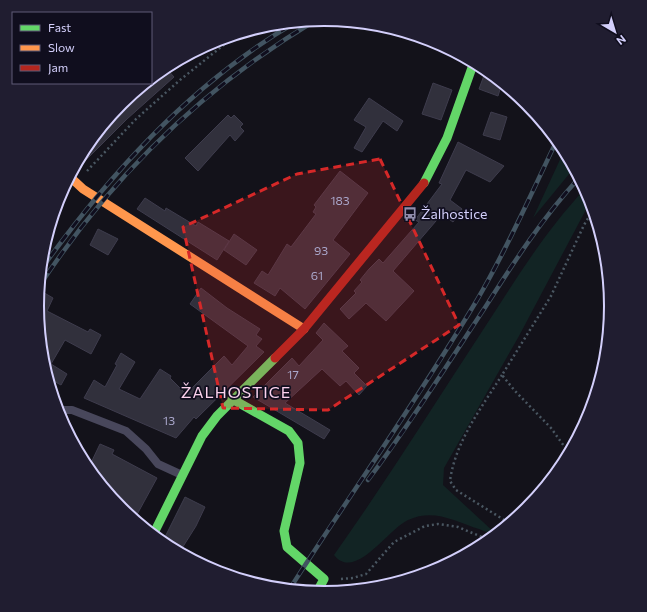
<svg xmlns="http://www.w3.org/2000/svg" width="647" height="612" font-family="Commissioner,sans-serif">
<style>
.green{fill:#122424}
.building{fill:#31303c;stroke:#3e3c4d}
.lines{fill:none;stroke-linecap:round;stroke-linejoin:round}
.path{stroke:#4a5762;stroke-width:2.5;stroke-dasharray:2 3;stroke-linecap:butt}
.lane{stroke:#48475b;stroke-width:8}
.fast{stroke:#63d668;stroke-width:9}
.slow{stroke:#ff974d;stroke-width:9}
.jam{stroke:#b3261e;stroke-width:9}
.rail-casing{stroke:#425461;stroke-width:4.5}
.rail{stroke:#100e1e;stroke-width:3;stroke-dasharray:9;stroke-linecap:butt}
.marked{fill:#d62828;fill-opacity:0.2;stroke:#d62828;stroke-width:3;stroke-dasharray:8 5;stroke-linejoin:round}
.labels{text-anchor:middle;stroke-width:3.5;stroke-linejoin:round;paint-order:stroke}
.number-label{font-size:12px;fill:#aaa7cb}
.poi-label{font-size:14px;fill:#d3cffb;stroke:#100e1e;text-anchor:start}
.quarter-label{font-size:16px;letter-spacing:1px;fill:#fbd1ed;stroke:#100e1e}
.rim{fill:none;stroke:#d3cffb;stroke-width:2}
</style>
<rect width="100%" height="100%" fill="#13121a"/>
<path class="green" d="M564,151L574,168L533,218Z
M585,189L590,202L519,336L444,468L443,485L496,534C491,534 484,531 479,529C455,521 433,508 408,520C388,529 355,582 334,555C385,483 432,408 481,333C513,284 544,232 585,189Z"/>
<path class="building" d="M165,67L174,77L127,119L80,166L76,163L85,146L121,103L145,83H151V78Z
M486,70L502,83L498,96L479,89Z
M433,83L452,90L441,120L422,114Z
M369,98L403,121L397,131L383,121L362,152L354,148L366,127L354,120Z
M491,112L507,117L500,140L483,135Z
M228,115L231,118L234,115L243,124L240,127L244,131L235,141L230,135L198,171L185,158Z
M458,142L504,166L490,182L466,170L450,200L462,209L453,222L442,214L393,271L414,291L386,321L366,303L349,319L340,309L356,293L354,291L362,282L360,280L369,269L379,259L383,263L419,222L415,220L442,184L439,183Z
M340,171L368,193L333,240L350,254L305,309L280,288L275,296L254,283L262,271L268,275L287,244L291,247L316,214L313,212L316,207L314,205Z
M145,198L165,211L166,208L196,226L198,222L229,241L217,260L137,209Z
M98,229L118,239L108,255L90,245Z
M234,234L257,250L246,265L224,250Z
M201,288L227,308L260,329L256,335L262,339L256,346L264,352L196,419L194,417L176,438L84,398L94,380L105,387L117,365L115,364L121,353L135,362L119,389L140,399L160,369L171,376L170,378L186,394L224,356L232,365L248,346L190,304Z
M41,291L53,298L47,311L88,332L90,329L101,335L91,354L65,340L51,364L67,374L61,385L46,377L42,362L36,306L37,298Z
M324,323L348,346L342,351L359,368L354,373L367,386L359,395L346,381L340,386L322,369L285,403L330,430L324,439L253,397L292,358L299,366L323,340L316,333Z
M100,444L114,450L112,454L157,478L134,520L120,509L88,469Z
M185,497L205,507L196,526L179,553L162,543Z"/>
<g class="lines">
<path class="path" d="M87,171L136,119L180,80L231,39L245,31
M54,209L65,195
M502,375C482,407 455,442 450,481L456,490L509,523
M569,453L551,428L515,391L502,375L551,296L584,225L593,210
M341,579L353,578L366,574L394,542L425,526L438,524L458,527L489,540"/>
<path class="lane" d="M57,410H72L126,431L146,449L158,464L182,475"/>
<path class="fast" d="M424,183L447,138L474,62
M232,399L289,431L298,443L300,463L284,531L287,547L324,579L317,592
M153,535L202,436L217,416L275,358"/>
<path class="slow" d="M69,176L83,189L304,329"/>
<path class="jam" d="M275,358L304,329L424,183"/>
<defs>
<path id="rail" d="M40,271C108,175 194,81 296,22
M38,288C110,178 204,87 316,20
M368,480C410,424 447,365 486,306C514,262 543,217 579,178
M289,590C351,493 418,399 477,300C507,249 531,194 557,140"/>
</defs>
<use href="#rail" class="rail-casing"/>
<use href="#rail" class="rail"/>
</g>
<path class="marked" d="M380,159L459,325L328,410L223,408L183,227L297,174Z"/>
<defs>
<symbol id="bus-bare" viewBox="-9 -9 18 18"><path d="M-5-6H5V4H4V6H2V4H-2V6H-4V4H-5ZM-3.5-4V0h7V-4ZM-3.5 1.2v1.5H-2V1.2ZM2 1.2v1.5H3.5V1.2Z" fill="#908dac" stroke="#100e1e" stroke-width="2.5" paint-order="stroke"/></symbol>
</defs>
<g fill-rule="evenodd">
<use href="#bus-bare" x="400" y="204" width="20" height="20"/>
</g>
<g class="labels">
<g class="number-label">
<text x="340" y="205">183</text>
<text x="321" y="255">93</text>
<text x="317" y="280">61</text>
<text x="293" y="379">17</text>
<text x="169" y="425">13</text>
</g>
<g class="poi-label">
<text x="421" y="219">Žalhostice</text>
</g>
<g class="quarter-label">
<text x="236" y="398">ŽALHOSTICE</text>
</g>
</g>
<path d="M0 0H647V612H0ZM44 306a280 280 0 1 1 560 0a280 280 0 1 1-560 0Z" fill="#201d30" fill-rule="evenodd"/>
<path class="rim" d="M44 306a280 280 0 1 1 560 0a280 280 0 1 1-560 0Z"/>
<rect x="12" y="12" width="140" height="72" fill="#100e1e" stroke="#5e5b76"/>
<rect x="20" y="25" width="20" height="6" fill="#63d668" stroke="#5e5b76"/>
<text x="48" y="32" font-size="12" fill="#d3cffb">Fast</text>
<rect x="20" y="45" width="20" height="6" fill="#ff974d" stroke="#5e5b76"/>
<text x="48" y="52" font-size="12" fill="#d3cffb">Slow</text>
<rect x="20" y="65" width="20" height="6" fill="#b3261e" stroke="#5e5b76"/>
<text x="48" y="72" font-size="12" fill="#d3cffb">Jam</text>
<g transform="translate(615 32) rotate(142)" stroke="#100e1e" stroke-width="3" paint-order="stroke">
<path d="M0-3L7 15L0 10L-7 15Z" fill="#d3cffb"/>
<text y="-6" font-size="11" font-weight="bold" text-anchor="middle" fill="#d3cffb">N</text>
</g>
</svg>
